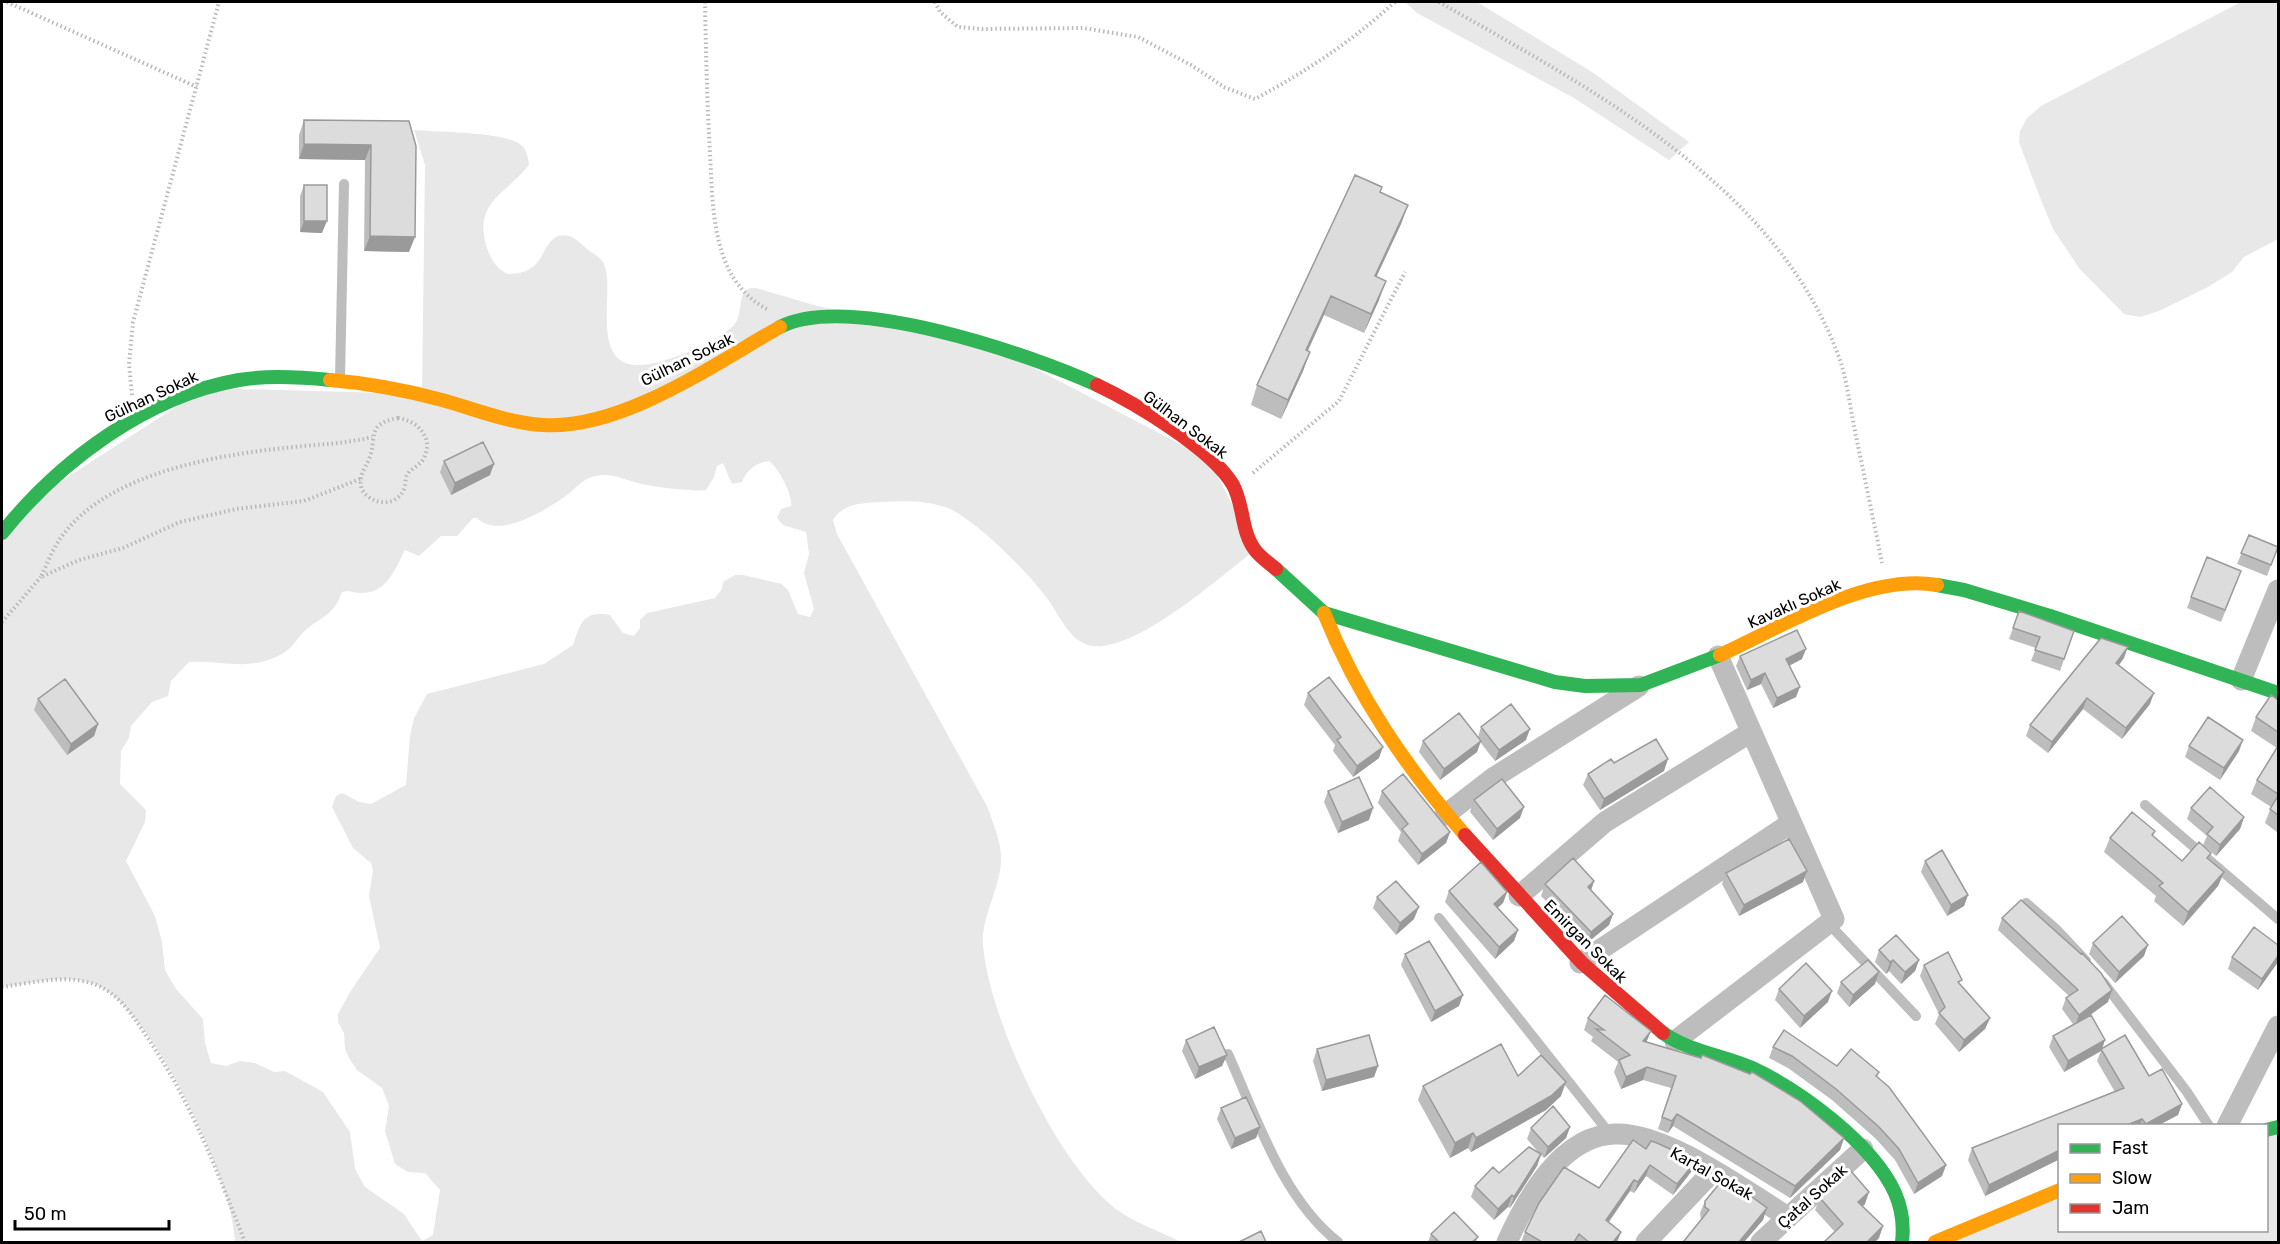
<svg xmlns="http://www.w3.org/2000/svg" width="2280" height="1244" font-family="Rubik,sans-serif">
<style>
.green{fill:#e8e8e8;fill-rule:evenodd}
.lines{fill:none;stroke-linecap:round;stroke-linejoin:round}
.path{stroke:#b8b8b8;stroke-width:4;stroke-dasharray:1.5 3;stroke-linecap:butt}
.lane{stroke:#bdbdbd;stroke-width:10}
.street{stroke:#bdbdbd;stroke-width:21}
.fast{stroke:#30b455;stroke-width:14}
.slow{stroke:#ff9f0a;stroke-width:14}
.jam{stroke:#e5322d;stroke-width:14}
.wall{fill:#bdbdbd}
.shaded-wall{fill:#9a9a9a}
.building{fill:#dcdcdc;stroke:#9a9a9a;stroke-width:1.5}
.labels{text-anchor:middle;stroke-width:6;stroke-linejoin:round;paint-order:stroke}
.street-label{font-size:16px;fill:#000;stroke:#fff}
</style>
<rect width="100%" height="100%" fill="#fff"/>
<path class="green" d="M1405,2H1477L1592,72L1689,142L1669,160L1574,98L1417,13Z
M2241,2H2278V239L2244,257L2232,272L2208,287L2159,311L2140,317L2124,314L2079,268L2053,229L2039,195L2019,142L2020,131L2027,118L2041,106Z
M414,130C438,132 503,132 520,144C527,149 528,157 529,165C506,194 474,202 486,245C490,258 496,269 508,274C517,274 527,272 534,266C545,257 548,230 569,236C576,238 584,247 591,252C596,255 601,258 604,264C615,288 592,354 629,364C653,371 718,342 734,325C745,312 735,286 756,288L817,306L986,343L1209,459L1255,550C1220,577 1136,652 1092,646C1070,642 1061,618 1049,601C1032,576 973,516 945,507C923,500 903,501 881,502C863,503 843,503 833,520L837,534L988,808C993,825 1002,842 1001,861C1000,889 981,917 983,945C989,1019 1057,1164 1116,1209C1135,1223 1161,1232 1181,1242H235C234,1183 154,1015 101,987C71,972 33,983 2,987V533L20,508L205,388L422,394L425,165ZM769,461C778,467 793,495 791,506L781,509L777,518L783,525L806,532L809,554L804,573L814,609L810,617L798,614L788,590L782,584L743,575H735L723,582L722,589L715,598L647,613L640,620V628L634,636L623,633L610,615C582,610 580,625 573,645L544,664L427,694L414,718L410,736L406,785L371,804L359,802L342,793L336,796L332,807L353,848L371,863L373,870L369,896L380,948L350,992L338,1014V1022L344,1033L345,1049L349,1058L357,1070L382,1088L389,1106L385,1131L395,1164L408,1172L425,1173L440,1190L433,1235L422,1241L404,1214L365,1187L355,1169L350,1132L323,1092L285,1071L274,1072L255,1063L240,1061L226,1066L211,1063L205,1043L203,1019L176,989L165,970L162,942L155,916L126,861L145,822L146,810L120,784L121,751L129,738L131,726L152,702L168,696L171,681L189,662C226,660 251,673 285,652C294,646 299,635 308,628C325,615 334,614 342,592C350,590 352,593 360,593C387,594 395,569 405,550L419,556L441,536H457L473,518H477C499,540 546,510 567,495C574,490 581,481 589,478C608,470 624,480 642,484C654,487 696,492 706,490L714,477L717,466L723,463L732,484L742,482C747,470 755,463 769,461Z
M2278,1127V1242H1935L2059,1190L2060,1230H2266L2267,1130Z"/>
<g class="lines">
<path class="path" d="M7,2L197,87
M705,2C706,52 707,102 710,153C712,192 712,235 729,270C737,286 751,301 767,309
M935,2L940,12L958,27L982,29L1083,28L1138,37L1191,65L1224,87L1255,99C1310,69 1348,44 1395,2
M1439,2C1591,89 1780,186 1841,363C1847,383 1850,405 1854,426C1863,471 1873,517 1882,563
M132,395L129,364L133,322L219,2
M398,418C418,421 434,438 424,458C420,466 411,468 407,475C405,479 406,484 404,489C396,508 372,505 362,490C358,476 364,471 369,459C378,438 365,424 398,418Z
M1253,473L1339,401L1405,272
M360,479L304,501L236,509L180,522L123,548L79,560L41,577C47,564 53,548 62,536C110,470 227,453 304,446C327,444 349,443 372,437
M2,622L41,577
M2,987C33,983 71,972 101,987C123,998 136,1021 149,1040C192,1104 217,1171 245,1242"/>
<path class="lane" d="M340,379L344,184
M2145,805L2278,919
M2026,903L2055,928L2086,961
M1439,918L1610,1134
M1828,923L1916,1016
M2103,982L2187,1092L2209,1126
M1228,1054C1257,1118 1282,1198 1338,1242"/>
<path class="street" d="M2241,680L2278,590
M1445,815L1493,778L1639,686
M1519,896L1605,822L1751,732
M1580,963L1791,823
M1675,1041L1834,919L1718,656
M2227,1126L2278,1026
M1507,1242C1526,1200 1561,1135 1615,1134C1666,1132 1744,1190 1788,1217
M1646,1242L1713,1171
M1761,1242L1863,1149"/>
<path class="fast" d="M780,327C849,292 1029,354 1097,385
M2,533C59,462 146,396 239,380C268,375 300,377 330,380
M1276,569L1324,613L1555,682L1585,686L1641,685L1720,655
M1937,585L1964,590L2050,616L2278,693
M1663,1033C1690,1052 1723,1055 1752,1068C1800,1090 1873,1144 1895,1193C1902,1209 1904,1225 1902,1242
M2266,1130L2278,1127"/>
<path class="slow" d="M330,380C367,383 405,390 442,400C475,409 508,423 543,425C622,430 714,364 780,327
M1324,613C1358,697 1406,767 1465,835
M1720,655C1783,626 1868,573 1937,585
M1935,1242L2060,1190"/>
<path class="jam" d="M1097,385C1135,403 1212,449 1233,485C1244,505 1241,532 1255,550C1260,557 1269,563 1276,569
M1465,835L1582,963L1663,1033"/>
</g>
<path class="wall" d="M304,120L416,146L409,252L364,251L365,160L299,159V135Z
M304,185L322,233L300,232V196Z
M1380,192L1408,205L1401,224L1376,277L1379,300L1364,333L1324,315L1308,351L1310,352L1303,371L1281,419L1251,405L1257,385Z
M444,461L490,475L451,495L440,472Z
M2249,535L2278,547L2267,576L2237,564Z
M2237,582L2221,622L2187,608L2191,597Z
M2019,611L2074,631L2060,671L2031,661L2036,648L2009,639Z
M1740,656L1802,659L1790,665L1796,697L1773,708L1761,684L1747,690L1736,666Z
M2124,658L2119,665L2150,704L2122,739L2083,709L2048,753L2026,736L2030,725Z
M1308,693L1379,758L1353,777L1333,751L1335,745L1304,705Z
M38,699L98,724L94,736L67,755L34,710Z
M2278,700V833L2265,823L2271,807L2251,794L2257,780L2277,748L2251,731L2256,717Z
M1481,727L1526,740L1495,761L1480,742L1477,752L1440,780L1419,752L1423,741L1478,737Z
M2189,746L2239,751L2220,780L2185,757Z
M1614,763L1664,771L1600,810L1583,785L1588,774Z
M1328,791L1369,820L1338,833L1324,802Z
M1382,791L1450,832L1446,843L1418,865L1398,841L1401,832L1378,803Z
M1474,800L1520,818L1493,840L1470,812Z
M2191,808L2244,817L2240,829L2216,856L2203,845L2207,836L2187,819Z
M2155,831L2153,836L2182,861L2209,859L2224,872L2218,886L2183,926L2154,901L2156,896L2104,852L2110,838Z
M1925,861L1968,895L1964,906L1947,916L1921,872Z
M1726,873L1803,882L1739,916L1722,884Z
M1594,881L1591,891L1613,914L1609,925L1587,943L1541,896L1545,884Z
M1449,891L1507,892L1503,903L1497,908L1518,930L1514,941L1495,959L1445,902Z
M1377,897L1414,919L1396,935L1373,908Z
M2002,918L2108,1002L2090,1015L2105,1040L2102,1049L2149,1076L2182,1104L2178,1115L2159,1125H2060V1159L1985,1196L1968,1160L1972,1148L2115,1092L2097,1061L2101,1051L2064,1072L2049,1047L2053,1036L2073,1024L2062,1009L2066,998L2069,996L1998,930Z
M2093,943L2144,956L2115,983L2089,954Z
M2278,945V962L2258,990L2228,969L2232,957Z
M1879,950L1919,960L1915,971L1901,984L1889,971L1886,974L1875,962Z
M1405,954L1459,1006L1431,1022L1401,965Z
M1924,965L1961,985L1990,1018L1985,1029L1959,1052L1935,1024L1939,1014L1920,976Z
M1841,982L1875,984L1849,1007L1837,993Z
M1779,989L1828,1002L1800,1028L1775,1000Z
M1588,1018L1647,1042L1844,1138L1840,1150L1790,1198L1673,1126L1668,1133L1658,1129L1671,1088L1643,1080L1621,1089L1614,1072L1618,1062L1591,1041L1593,1037L1584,1030Z
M1186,1040L1227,1055L1222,1066L1195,1079L1182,1051Z
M1773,1047L1837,1066L1879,1072L1877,1077L1946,1165L1942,1176L1914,1194L1895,1160L1875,1138L1832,1100L1788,1068L1769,1058Z
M1317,1049L1378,1066L1374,1077L1322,1091L1313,1061Z
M1518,1076L1561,1096L1546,1110L1471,1152L1468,1148L1450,1158L1418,1100L1423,1086Z
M1221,1108L1260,1127L1256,1138L1231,1149L1217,1119Z
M1570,1127L1566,1138L1544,1158L1541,1155L1537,1166L1510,1208L1508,1207L1494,1220L1471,1197L1475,1186L1499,1173L1539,1153L1527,1139L1531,1128Z
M1646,1149L1696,1161L1691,1172L1673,1195L1646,1176L1634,1193L1630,1191L1609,1222L1621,1232L1617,1242H1521L1525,1232L1599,1188Z
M1820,1198L1865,1204L1862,1207L1879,1238L1875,1242H1824L1835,1232L1815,1210Z
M1705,1201L1763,1220L1744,1242H1683L1701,1220L1700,1213Z
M1431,1234L1478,1237L1476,1242H1428Z"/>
<path class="shaded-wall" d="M304,144L371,145L365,160L299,159Z
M1408,205L1401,224L1368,295L1375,276Z
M304,221H327L322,233L300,232Z
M370,236L415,237L409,252L364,251Z
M1386,281L1379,300L1364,333L1371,314Z
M1331,296L1324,315L1299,369L1306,350Z
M1310,352L1303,371L1281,419L1288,400Z
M494,464L490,475L451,495L455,483Z
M2128,647L2124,658L2112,674L2116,663Z
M1806,649L1802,659L1783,669L1786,659Z
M1765,673L1761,684L1747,690L1751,680Z
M1800,687L1796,697L1773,708L1777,698Z
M2154,693L2150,704L2122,739L2126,728Z
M2087,698L2083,709L2048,753L2052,742Z
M98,724L94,736L67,755L71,744Z
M1530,729L1526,740L1495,761L1499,750Z
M2243,740L2239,751L2220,780L2224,768Z
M1481,741L1477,752L1440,780L1444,769Z
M1383,747L1379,758L1353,777L1357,766Z
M1668,759L1664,771L1600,810L1604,799Z
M1524,807L1520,818L1493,840L1497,829Z
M1373,808L1369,820L1338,833L1342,822Z
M2244,817L2240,829L2216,856L2220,845Z
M1450,832L1446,843L1418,865L1422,854Z
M1807,871L1803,882L1739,916L1744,905Z
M2224,872L2218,886L2183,926L2188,912Z
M1594,881L1590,893L1588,887Z
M1507,892L1503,903L1490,915L1494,904Z
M1968,895L1964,906L1947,916L1951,905Z
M1419,907L1414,919L1396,935L1400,923Z
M1613,914L1609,925L1587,943L1591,932Z
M1518,930L1514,941L1495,959L1499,947Z
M2148,945L2144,956L2115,983L2119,972Z
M2278,956V962L2258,990L2262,979Z
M1893,960L1889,971L1886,974L1890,962Z
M1919,960L1915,971L1901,984L1905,972Z
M1879,972L1875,984L1849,1007L1853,995Z
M2112,990L2108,1002L2075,1026L2079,1015Z
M1832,991L1828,1002L1800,1028L1804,1016Z
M1463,995L1459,1006L1431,1022L1435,1011Z
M1990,1018L1985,1029L1959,1052L1964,1040Z
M1651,1031L1646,1043L1643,1041Z
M2105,1040L2101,1051L2064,1072L2068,1061Z
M1227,1055L1222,1066L1195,1079L1199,1067Z
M1378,1066L1374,1077L1322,1091L1326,1080Z
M1647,1067L1643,1080L1621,1089L1626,1077Z
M1566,1082L1561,1096L1546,1110L1471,1152L1476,1138Z
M2182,1104L2178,1115L2159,1125H2145Z
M1677,1114L1673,1126L1668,1133L1672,1121Z
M2142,1119L2140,1125H2127Z
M1260,1127L1256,1138L1231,1149L1235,1138Z
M1570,1127L1566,1138L1544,1158L1548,1147Z
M1473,1133L1468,1148L1450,1158L1455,1143Z
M1844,1138L1840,1150L1790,1198L1795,1186Z
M2060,1150V1159L1985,1196L1989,1185Z
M1541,1154L1537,1166L1510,1208L1514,1197Z
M1696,1161L1691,1172L1673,1195L1677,1184Z
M1650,1165L1646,1176L1634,1193L1638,1182Z
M1946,1165L1942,1176L1914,1194L1918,1183Z
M1634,1180L1630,1191L1602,1231L1606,1220Z
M1869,1192L1865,1204L1853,1215L1858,1202Z
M1512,1195L1508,1207L1494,1220L1498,1209Z
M1767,1208L1763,1220L1744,1242H1739Z
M1883,1226L1879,1238L1875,1242H1867Z
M1621,1232L1617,1242H1613Z"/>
<path class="building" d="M304,120L409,121L416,146L415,237L370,236L371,145L304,144Z
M1355,175L1382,187L1380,192L1408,205L1375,276L1386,281L1371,314L1331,296L1306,350L1310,352L1288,400L1257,385Z
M304,185H327V221H304Z
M483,442L494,464L455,483L444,461Z
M2249,535L2278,547L2271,565L2241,553Z
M2207,557L2241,571L2225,610L2191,597Z
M2019,611L2074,631L2064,659L2035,650L2040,637L2013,628Z
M1797,630L1806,649L1786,659L1800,687L1777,698L1765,673L1751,680L1740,656Z
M2101,638L2128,647L2116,663L2154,693L2126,728L2087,698L2052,742L2030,725Z
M1329,677L1383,747L1357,766L1337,740L1341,737L1308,693Z
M65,679L98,724L71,744L38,699Z
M2271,695L2278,700V732L2256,717Z
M1511,704L1530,729L1499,750L1481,727Z
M1459,713L1481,741L1444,769L1423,741Z
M2208,717L2243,740L2224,768L2189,746Z
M1656,739L1668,759L1604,799L1588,774L1611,759L1614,763Z
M2278,746V794L2257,780Z
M1403,774L1450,832L1422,854L1402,829L1408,824L1382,791Z
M1359,777L1373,808L1342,822L1328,791Z
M1502,779L1524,807L1497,829L1474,800Z
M2210,787L2244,817L2220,845L2207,834L2213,827L2191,808Z
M2278,796V815L2270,809Z
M2132,812L2155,831L2152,835L2182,861L2199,842L2211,853L2207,858L2224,872L2188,912L2159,886L2163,883L2110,838Z
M1789,839L1807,871L1744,905L1726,873Z
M1942,850L1968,895L1951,905L1925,861Z
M1573,858L1594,881L1588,887L1613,914L1591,932L1545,884Z
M1481,862L1507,892L1494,904L1518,930L1499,947L1449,891Z
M1396,881L1419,907L1400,923L1377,897Z
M2021,900L2081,954L2082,953L2101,973L2112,990L2079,1015L2066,998L2078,990L2002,918Z
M2122,916L2148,945L2119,972L2093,943Z
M2254,927L2278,945V956L2262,979L2232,957Z
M1896,935L1919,960L1905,972L1893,960L1890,962L1879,950Z
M1429,941L1463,995L1435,1011L1405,954Z
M1948,952L1962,980L1958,982L1990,1018L1964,1040L1939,1013L1945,1007L1924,965Z
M1868,960L1879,972L1853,995L1841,982Z
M1806,963L1832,991L1804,1016L1779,989Z
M1605,995L1651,1031L1643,1041L1701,1058L1702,1055L1750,1074L1752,1072L1800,1101L1844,1138L1795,1186L1677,1114L1672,1121L1662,1117L1676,1076L1647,1067L1626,1077L1619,1060L1630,1055L1596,1029L1604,1030L1588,1018Z
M2091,1015L2105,1040L2068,1061L2053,1036Z
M1214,1027L1227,1055L1199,1067L1186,1040Z
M1784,1030L1837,1066L1851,1049L1879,1072L1876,1076L1889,1087L1946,1165L1918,1183L1899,1149L1879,1127L1836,1089L1792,1056L1773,1047Z
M1369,1035L1378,1066L1326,1080L1317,1049Z
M2125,1035L2149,1076L2162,1069L2182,1104L2146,1124L2142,1119L2127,1125H2060V1150L1989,1185L1972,1148L2124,1088L2101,1049Z
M1501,1044L1518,1076L1541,1055L1566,1082L1551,1096L1476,1138L1473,1133L1455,1143L1423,1086Z
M1246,1097L1260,1127L1235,1138L1221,1108Z
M1553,1106L1570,1127L1548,1147L1531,1128Z
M1633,1140L1646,1149L1651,1141L1657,1143L1696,1161L1677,1184L1650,1165L1638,1182L1634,1180L1606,1220L1621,1232L1613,1242H1589L1579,1234L1574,1242H1542L1525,1232L1539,1203L1564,1167L1599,1188Z
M1529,1147L1541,1154L1514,1197L1512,1195L1498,1209L1475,1186L1493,1167L1499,1173Z
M1850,1170L1869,1192L1858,1202L1883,1226L1867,1242H1824L1843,1224L1820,1198Z
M1725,1177L1767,1208L1739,1242H1686L1684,1241L1709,1210L1705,1207V1201Z
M1454,1212L1478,1237L1472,1242H1439L1431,1234Z
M1261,1231L1266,1242H1239Z"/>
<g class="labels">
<g class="street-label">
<text transform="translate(687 359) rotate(-26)" y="6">Gülhan Sokak</text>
<text transform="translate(151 396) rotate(-25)" y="6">Gülhan Sokak</text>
<text transform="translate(1186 424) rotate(37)" y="6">Gülhan Sokak</text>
<text transform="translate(1794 603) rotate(-24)" y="6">Kavaklı Sokak</text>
<text transform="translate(1586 941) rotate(45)" y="6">Emirgan Sokak</text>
<text transform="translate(1712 1173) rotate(29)" y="6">Kartal Sokak</text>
<text transform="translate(1812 1196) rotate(-42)" y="6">Çatal Sokak</text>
</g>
</g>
<rect width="2280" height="1244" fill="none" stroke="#000000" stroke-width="6"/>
<rect x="2058" y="1124" width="210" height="108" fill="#ffffff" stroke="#999999" stroke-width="1.5"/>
<rect x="2070" y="1144" width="30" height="9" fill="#30b455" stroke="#999999" stroke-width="1.5"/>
<text x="2112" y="1154" font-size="18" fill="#000000">Fast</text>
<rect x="2070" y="1174" width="30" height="9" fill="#ff9f0a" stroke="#999999" stroke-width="1.5"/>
<text x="2112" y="1184" font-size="18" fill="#000000">Slow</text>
<rect x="2070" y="1204" width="30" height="9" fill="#e5322d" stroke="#999999" stroke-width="1.5"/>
<text x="2112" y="1214" font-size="18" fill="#000000">Jam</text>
<path d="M15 1220v9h154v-9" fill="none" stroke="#000000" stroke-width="3"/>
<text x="24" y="1220" font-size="18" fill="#000000" stroke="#ffffff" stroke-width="4.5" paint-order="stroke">50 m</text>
</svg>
